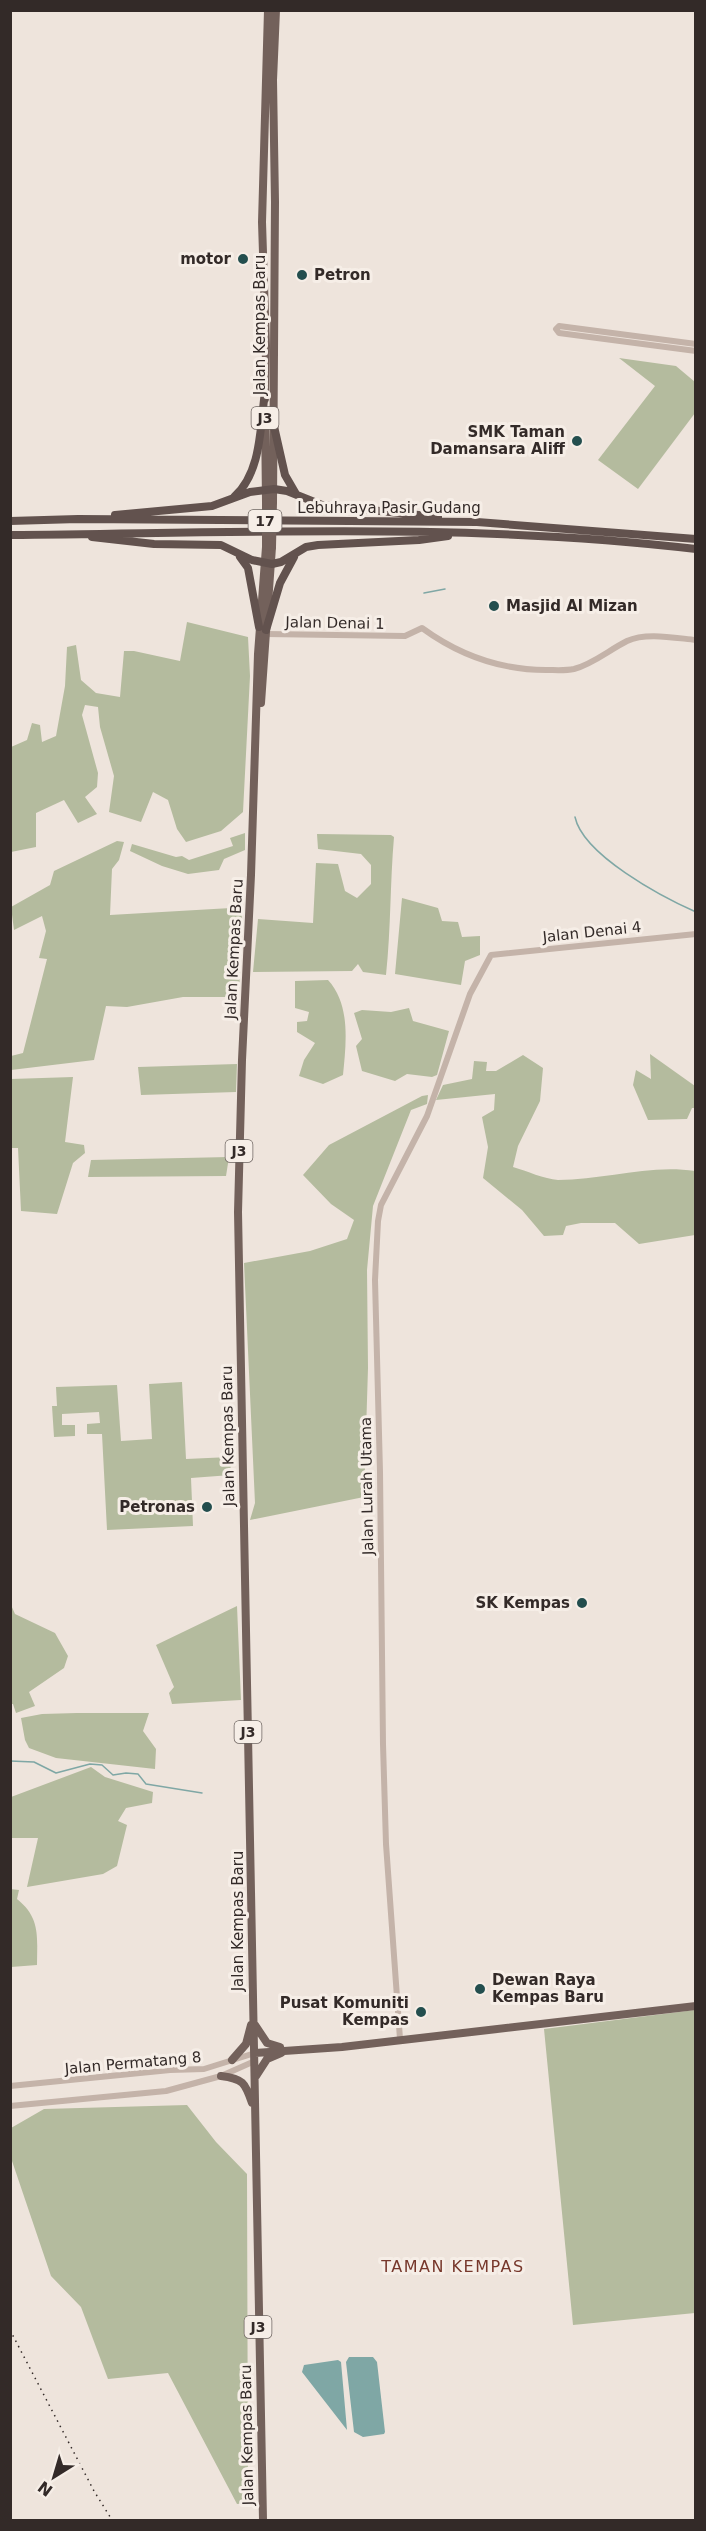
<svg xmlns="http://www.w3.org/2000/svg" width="706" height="2531" font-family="'DejaVu Sans',sans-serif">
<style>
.green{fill:#b4bb9e}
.water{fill:#7fa7a5}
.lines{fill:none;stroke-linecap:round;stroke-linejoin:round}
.stream{stroke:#7fa7a5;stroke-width:1.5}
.tertiary{stroke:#c4b3a9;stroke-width:6}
.primary{stroke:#73615b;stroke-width:8}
.trunk{stroke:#62524e;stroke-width:8}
.rail{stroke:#332a28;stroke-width:1.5;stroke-dasharray:1.5 4.5;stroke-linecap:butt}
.primary-bridge{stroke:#73615b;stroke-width:8}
.poi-dot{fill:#234e4e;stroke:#f6eee7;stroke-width:2}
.labels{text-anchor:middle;stroke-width:6;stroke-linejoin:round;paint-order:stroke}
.shield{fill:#f6eee7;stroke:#6e6561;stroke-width:1.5}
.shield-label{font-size:14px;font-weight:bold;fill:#332a28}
.poi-label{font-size:15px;font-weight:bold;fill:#332a28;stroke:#f6eee7;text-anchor:end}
.street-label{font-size:15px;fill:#332a28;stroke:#f6eee7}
.neighbourhood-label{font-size:16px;letter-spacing:1.5px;fill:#77382c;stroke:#f6eee7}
</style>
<rect width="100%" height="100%" fill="#eee4dc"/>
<path class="green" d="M619,358L676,366L695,382V413L638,489L598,460L655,386Z
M187,622L248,637L250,676L243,812L221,831L186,842L177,829L168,800L153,792L141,822L109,812L114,776L100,727L98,707L85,705L82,715L98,773L97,787L85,797L97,814L78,823L64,800L36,813V847L11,852V747L27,740L32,723L40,725L42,742L56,736L65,686L67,647L76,645L81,680L96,693L120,697L124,651H134L180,661Z
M245,833V850L224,859L219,870L188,874L162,866L130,851L132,844L176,857L182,856L189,860L233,846L230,838Z
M317,834L391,835L394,837C390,883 391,929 386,975L363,972L358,964L352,971L253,972L258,919L313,923L316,863L338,864L345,891L357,898L371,884V865L361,854L318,849Z
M117,841L124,842L119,860L112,869L110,915L231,908L242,909L239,997H183L127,1007L106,1006L94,1060L11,1070V1056L23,1053L47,959L39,958L46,931L42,916L14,930L11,907L50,885L54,871Z
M402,898L438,908L442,921L458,922L462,937L480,936V955L465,961L461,985L395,974Z
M328,980C351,1005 346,1044 343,1075L323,1084L299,1076L304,1060L315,1043L297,1032V1022L307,1021L309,1012L295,1008V981Z
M409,1008L413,1021L449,1031L437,1075L432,1077L407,1074L395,1081L362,1071L356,1046L362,1039L354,1013L362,1010L391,1012Z
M650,1054L695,1086V1108H692L687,1119L648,1120L633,1085L636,1070L651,1079Z
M523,1055L543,1068L540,1101L518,1146L513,1167C527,1171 544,1179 558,1180C604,1180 649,1164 695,1171V1235L639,1244L615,1223H581L566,1226L563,1235L544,1236L522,1210L483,1178L488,1147L482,1117L494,1110L495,1094L436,1100L443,1085L472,1079L474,1061L487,1062L486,1071H496Z
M237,1064L236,1092L141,1095L138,1067Z
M73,1077L65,1142L84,1145L85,1153L73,1163L57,1214L21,1211L18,1148H11V1079Z
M428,1095L427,1104L411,1110L373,1206L367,1270L368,1368L364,1497L250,1520L255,1503L244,1263L310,1251L347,1239L354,1220L331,1204L303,1175L329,1145L422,1096Z
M229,1157L226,1176L88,1177L91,1160Z
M182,1382L186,1459L230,1457L231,1475L191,1478L193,1526L107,1530L102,1434H87V1424L100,1423L99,1412L62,1414V1425H75V1436L54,1437L52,1406H57L56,1387L117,1385L121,1441L152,1439L149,1384Z
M11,1605L15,1614L55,1633L68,1656L64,1668L29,1692L35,1706L16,1713L13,1704H11Z
M237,1606L241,1700L172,1704L169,1693L174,1687L156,1645Z
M77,1713H149L143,1731L156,1749L155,1769L56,1758L29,1748L25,1740L21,1718L42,1714Z
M91,1767L105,1777L153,1792L152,1803L126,1808L118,1821L127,1825L117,1866L103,1874L27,1887L38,1838H11V1797Z
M10,1889L19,1890L17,1899C41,1918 37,1938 37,1965L11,1967Z
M695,2010V2313L573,2325L544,2029Z
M187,2105L216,2142L247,2174L248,2503L237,2504L168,2373L108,2379L81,2307L51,2276L11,2158V2128L44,2109Z"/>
<path class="water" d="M349,2357H373L377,2362L385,2432L384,2434L363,2437L354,2432L346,2362Z
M338,2360L341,2362L347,2430L302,2372L304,2365Z"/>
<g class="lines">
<path class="stream" d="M424,593L445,589
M575,817C583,855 662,897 696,912
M10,1761L34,1762L56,1773L90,1764L102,1765L113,1775L126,1773L138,1774L146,1784L202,1793"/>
<path class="tertiary" d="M696,344L559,326L556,329L559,333L696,351
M266,634L405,636L422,628C459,655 499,670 546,670C555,670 565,671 574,669C593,664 609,650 627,641C646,632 675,638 696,640
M400,2039L386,1844L383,1744L380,1472L375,1280L378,1221L381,1205L427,1116L470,994L491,955L696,934
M10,2086L170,2070L204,2069L255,2053
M10,2106L166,2091L221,2076L255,2061"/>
<path class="primary" d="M265,399L266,346L262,222L268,10
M265,414L266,502
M273,502L275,202L273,80L276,10
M261,703L272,547
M255,2025L267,2043L280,2047
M255,2053L342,2047L696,2006
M232,2060L246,2044L251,2025
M221,2076C243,2079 245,2082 252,2103
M256,2076L267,2059L281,2053
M263,2520L238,1212L242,1060L251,875L258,654L266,547"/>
<path class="trunk" d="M273,422L285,475L296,494
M234,497C262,472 260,426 265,392
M115,515L212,506L250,492L274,489L287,491L322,505L438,517
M10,521L78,519L477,522L696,539
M10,535C239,533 468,522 696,549
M92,537L154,544L221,545L252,560L272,564L281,562L306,547L318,545L419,540L448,536
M240,557L248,568L259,627
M266,630L280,583L294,557"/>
<path class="rail" d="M10,2330L94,2491L112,2520"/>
<path class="primary-bridge" d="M266,547V502
M272,547L273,502"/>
</g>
<g class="poi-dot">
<circle cx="243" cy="259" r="6"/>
<circle cx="302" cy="275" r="6"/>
<circle cx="577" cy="441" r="6"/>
<circle cx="494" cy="606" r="6"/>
<circle cx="207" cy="1507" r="6"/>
<circle cx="582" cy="1603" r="6"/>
<circle cx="480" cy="1989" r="6"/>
<circle cx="421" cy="2012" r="6"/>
</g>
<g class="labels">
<g class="shield">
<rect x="251.5" y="407" width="27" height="22" rx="4.5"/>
<rect x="248.5" y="510" width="33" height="22" rx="4.5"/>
<rect x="225.5" y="1140" width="27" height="22" rx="4.5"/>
<rect x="234.5" y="1721" width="27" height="22" rx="4.5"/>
<rect x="244.5" y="2316" width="27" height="22" rx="4.5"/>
</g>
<g class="shield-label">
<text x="265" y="423">J3</text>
<text x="265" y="526">17</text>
<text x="239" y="1156">J3</text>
<text x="248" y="1737">J3</text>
<text x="258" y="2332">J3</text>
</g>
<g class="poi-label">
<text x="231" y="264">motor</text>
<text x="314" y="280" text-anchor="start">Petron</text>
<text x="565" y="437">SMK Taman<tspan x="565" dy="17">Damansara Aliff</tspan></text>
<text x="506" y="611" text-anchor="start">Masjid Al Mizan</text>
<text x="195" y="1512">Petronas</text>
<text x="570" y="1608">SK Kempas</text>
<text x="492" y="1985" text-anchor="start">Dewan Raya<tspan x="492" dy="17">Kempas Baru</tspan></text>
<text x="409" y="2008">Pusat Komuniti<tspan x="409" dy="17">Kempas</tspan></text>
</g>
<g class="street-label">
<text transform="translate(260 325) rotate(-90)" y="5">Jalan Kempas Baru</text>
<text x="389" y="513">Lebuhraya Pasir Gudang</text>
<text transform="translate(335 623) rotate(1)" y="5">Jalan Denai 1</text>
<text transform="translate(592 932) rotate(-6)" y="5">Jalan Denai 4</text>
<text transform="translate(234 949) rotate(-87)" y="5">Jalan Kempas Baru</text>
<text transform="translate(228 1436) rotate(-91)" y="5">Jalan Kempas Baru</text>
<text transform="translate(367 1486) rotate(-91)" y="5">Jalan Lurah Utama</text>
<text transform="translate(238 1921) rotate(-90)" y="5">Jalan Kempas Baru</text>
<text transform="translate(133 2063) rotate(-5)" y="5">Jalan Permatang 8</text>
<text transform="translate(247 2435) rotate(-91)" y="5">Jalan Kempas Baru</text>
</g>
<g class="neighbourhood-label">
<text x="453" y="2272">TAMAN KEMPAS</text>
</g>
</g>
<rect width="706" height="2531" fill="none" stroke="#332a28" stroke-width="24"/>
<g transform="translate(54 2477) rotate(217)" stroke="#f6eee7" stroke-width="4.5" paint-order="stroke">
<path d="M0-4.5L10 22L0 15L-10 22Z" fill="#332a28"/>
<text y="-9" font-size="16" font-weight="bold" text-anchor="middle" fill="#332a28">N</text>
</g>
</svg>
